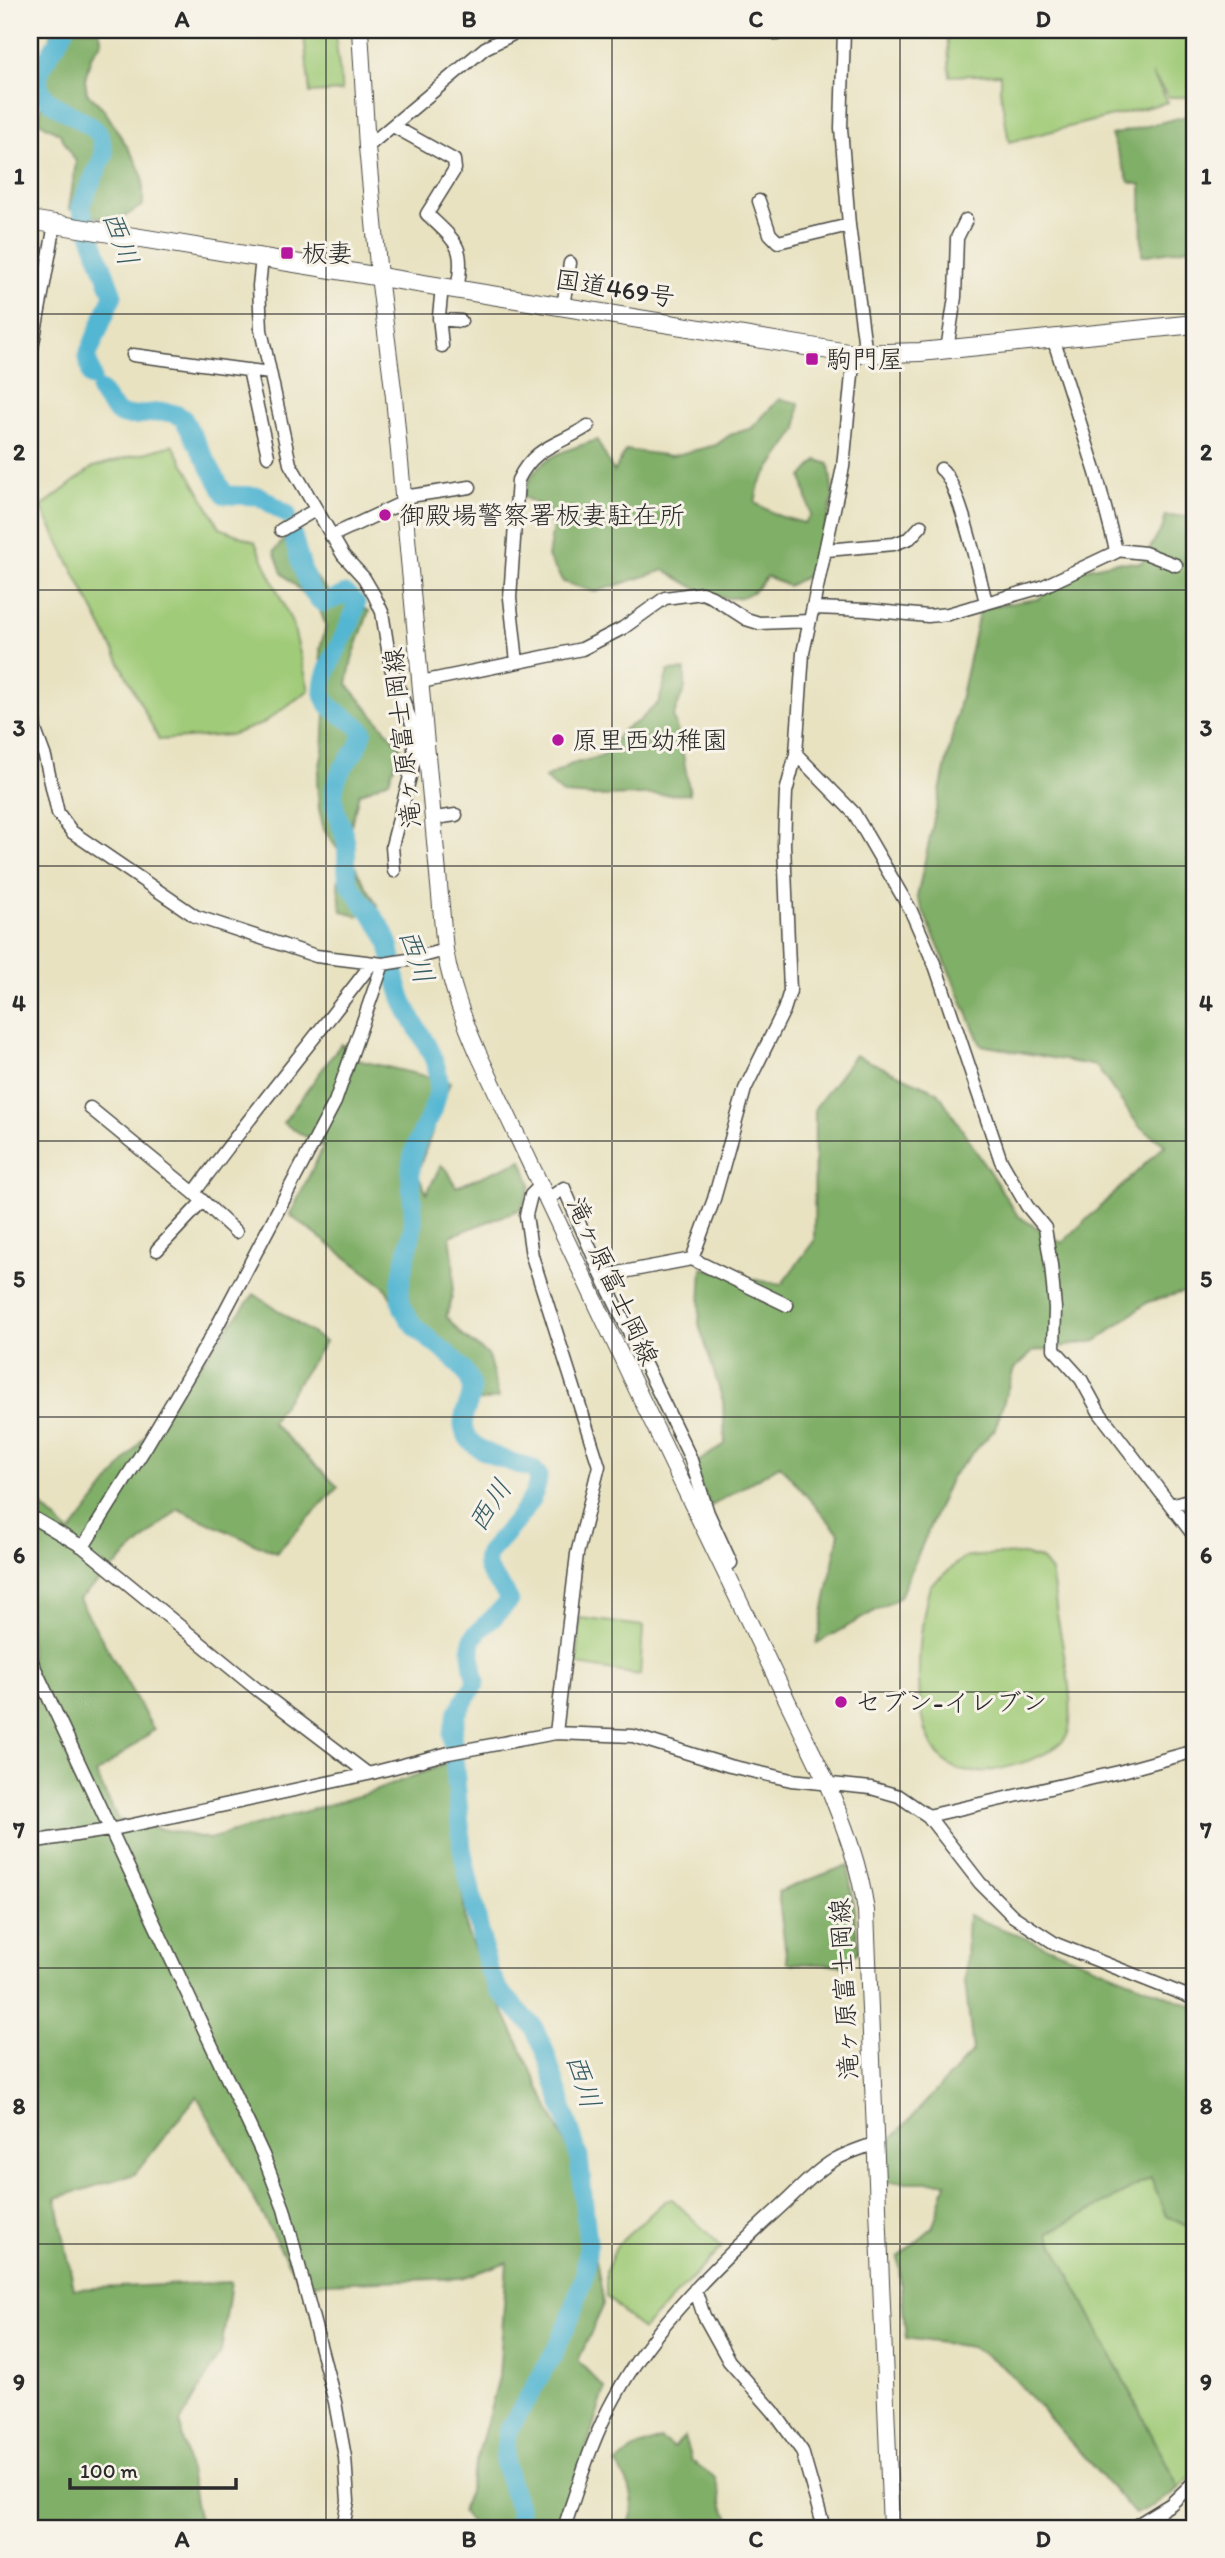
<svg xmlns="http://www.w3.org/2000/svg" width="1225" height="2558" font-family="Itim,'Klee One',sans-serif">
<style>
.green{fill:#a0cb78;stroke:#667b52;stroke-width:2}
.forest{fill:#80af68;stroke:#566d4a;stroke-width:2}
.lines{fill:none;stroke-linecap:round;stroke-linejoin:round}
.river{stroke:#53b6d2;stroke-width:19}
.minor-casing{stroke:#474642;stroke-width:15}
.major-casing{stroke:#474642;stroke-width:18}
.highway-casing{stroke:#474642;stroke-width:20}
.minor{stroke:#fff;stroke-width:12}
.major{stroke:#fff;stroke-width:16}
.highway{stroke:#fff;stroke-width:18}
.grid{fill:none;stroke:#2b2b2b;stroke-width:2;stroke-opacity:0.55}
.poi-dot{fill:#b5179e;stroke:#f7f3e8;stroke-width:2.5}
.labels{text-anchor:middle;stroke-width:6;stroke-linejoin:round;paint-order:stroke}
.poi-label{font-size:26px;fill:#2b2b2b;stroke:#f7f3e8;text-anchor:start}
.street-label{font-size:26px;fill:#2b2b2b;stroke:#f7f3e8}
.water-label{font-size:28px;font-style:italic;fill:#395c65;stroke:#f7f3e8}
.neatline{fill:none;stroke:#2b2b2b;stroke-width:2.5}
.grid-label{font-size:23px;text-anchor:middle;font-weight:bold;fill:#2b2b2b}
</style>
<rect width="100%" height="100%" fill="#f7f3e8"/>
<filter id="ink" filterUnits="userSpaceOnUse"><feTurbulence type="fractalNoise" baseFrequency=".0143" numOctaves="2"/><feDisplacementMap in="SourceGraphic" scale="14" xChannelSelector="R" yChannelSelector="G"/><feConvolveMatrix kernelMatrix="1 2 1 2 8 2 1 2 1" color-interpolation-filters="sRGB"/></filter>
<filter id="wash" filterUnits="userSpaceOnUse"><feTurbulence type="fractalNoise" baseFrequency=".00686" numOctaves="4" result="noise"/><feDisplacementMap in="SourceGraphic" scale="28" xChannelSelector="R" yChannelSelector="G"/><feGaussianBlur stdDeviation="1.57" result="paint"/><feColorMatrix in="noise" values="0 0 0 0 0 0 0 0 0 0 0 0 0 0 0 0 0 1.4 0 .05"/><feComposite in="paint" operator="in"/></filter>
<g filter="url(#wash)">
<rect width="100%" height="100%" fill="#e8e2c1"/>
<path class="green" d="M947,30H1086L1088,39L1092,30H1193L1195,35V97H1169L1152,74L1168,102L1009,142L1000,90V74L950,76Z
M304,35H335L342,91L310,93Z
M173,445L220,528L255,542L293,625L309,690L262,724L230,735L159,740L41,507L93,467Z
M996,1554L1024,1555L1041,1559L1051,1572C1054,1586 1055,1600 1057,1614C1062,1645 1075,1699 1069,1730C1064,1755 995,1774 972,1772C961,1772 951,1767 943,1760C908,1727 918,1628 930,1586L963,1558Z
M580,1618L643,1626L640,1675L577,1665Z
M1151,2178L1166,2216L1195,2230V2472L1179,2488L1048,2233Z
M672,2199L722,2247L642,2330L606,2296V2271L617,2245L665,2201Z"/>
<path class="forest" d="M53,30H99L102,42L91,56L85,80L87,93L103,108L136,161L143,178V205L119,220H107L69,209L76,162L60,134L39,122L50,36Z
M1195,114V247L1142,256L1141,185L1129,182L1111,135Z
M779,399L799,403L797,430L759,484L755,503L779,516L804,523L811,515L802,477L817,460L829,464L833,496L817,563L811,574L788,586L767,576C763,581 758,589 752,592C726,610 687,584 665,570L595,592L563,582L548,557L553,527L544,507L523,497C533,457 562,452 597,440L614,472L626,450L672,456L716,445L730,435L752,428Z
M1165,516H1195V1289L1148,1302L1096,1341L1034,1351L1014,1369L995,1429L951,1477L900,1597L817,1643L839,1533L780,1465L711,1506L690,1467L725,1444L723,1401L699,1324L702,1268L781,1285L814,1241L815,1108L855,1055L938,1092L1018,1216L1062,1243L1165,1145L1139,1126L1096,1066L981,1045L917,897L980,608L1038,599L1078,570L1116,562L1141,563L1163,527Z
M284,540L330,594L369,611L352,659L347,684L401,748L389,780L359,794L347,841L358,873L378,906L357,916L342,911L338,887L341,854L324,830L319,809L317,782L323,750L325,716L320,649L326,626L319,608L282,573L274,551Z
M685,670V688L673,717L681,743L690,794L594,796L563,794L545,778L572,764L603,756L624,729L639,721L659,702L668,671Z
M341,1044L362,1061L450,1082L417,1174L427,1193L441,1165L448,1171L456,1187L522,1160L531,1185L521,1209L450,1236C454,1260 457,1293 446,1316L462,1335L488,1355L499,1398L476,1402L461,1375L408,1328L384,1286L290,1215L323,1147L283,1123Z
M254,1294L325,1342L271,1422L338,1487L276,1553L178,1509L79,1599L154,1730L96,1774L118,1820L209,1839L369,1793L448,1763L467,1933L581,2177L604,2304L578,2361L605,2389L561,2528H475L462,2513L499,2377L507,2262L462,2278L300,2284L197,2096L135,2174L56,2198L74,2289L231,2282L221,2352L180,2423L200,2528H30V1495L70,1533Z
M848,1865L859,1951L842,1965L787,1963L778,1892Z
M968,1915L1195,2007V2230L1166,2216L1151,2178L1048,2233L1179,2488L1159,2503L1135,2514L1003,2366L971,2347L906,2338L898,2257L933,2227L946,2182H888L886,2145L973,2051L965,1982Z
M684,2437L691,2460L716,2478L724,2509L737,2528H626C640,2508 630,2482 616,2464L632,2450L660,2439L673,2448Z"/>
<g class="lines">
<path class="river" d="M65,30C58,43 45,58 40,72C29,107 84,113 99,134C102,139 103,149 104,155L80,206L113,295L87,357L92,377
M100,391C106,399 113,412 123,415C142,419 163,404 183,418L225,495L259,496L287,514
M292,533C298,551 306,596 324,603L346,594L356,603C354,632 308,681 328,704C336,714 353,720 363,731C359,758 331,767 334,802C336,816 344,829 346,843C348,855 344,873 350,884C361,904 381,921 388,942C394,962 395,984 404,1003C414,1027 434,1050 438,1075C443,1103 419,1130 413,1155C407,1177 415,1202 413,1224C411,1247 396,1281 401,1302C409,1337 456,1349 470,1381C474,1392 469,1402 465,1412C452,1450 507,1460 533,1469L538,1475C539,1501 505,1533 488,1553C480,1574 503,1582 509,1600C479,1640 462,1623 476,1682L457,1713L452,1733L462,1849L488,1969L499,1990L533,2026L543,2046L579,2157L588,2243L585,2273L570,2319L553,2355L507,2433L504,2462L519,2511L518,2528"/>
</g>
</g>
<g filter="url(#ink)">
<g class="lines">
<defs>
<path id="minor" d="M828,30L844,33
M844,30L841,128L849,225L866,355
M777,34L788,30
M393,126L454,160L455,169L427,214C456,242 466,246 457,289
M367,147L485,48L521,30
M759,201L770,234L778,242L849,225
M262,258L259,286L261,330L290,464L343,555L364,578L374,595L382,612L391,668L414,729L425,728
M563,306L570,263
M439,319L461,321
M1053,338L1096,473L1116,550
M442,346L439,316L442,287
M947,350L955,297L957,238L966,220
M133,355L270,373
M30,359L55,224
M249,370L268,456
M941,469C959,482 979,576 986,602
M403,497L470,487
M281,530L315,510
M331,536L404,502
M827,550L894,544L910,538L921,526
M814,608L867,610L928,616L948,614L1042,587L1116,552V550L1145,553L1176,565
M517,662L510,598L518,480C535,445 558,446 588,426
M421,682L582,649L623,628L665,598L702,593L712,597L746,619L759,623L810,621
M30,694L35,730L45,757L58,813L72,832L195,916L316,956L383,964L408,960L445,950
M796,754L854,813L911,911L936,968L1001,1161L1027,1206L1045,1228L1051,1265L1055,1308L1054,1349L1081,1379L1099,1412L1195,1537
M435,818L456,815
M394,871L392,846L414,761V729
M90,1108L194,1193
M541,1185L531,1195L526,1215L532,1256L599,1466L577,1554L556,1733
M548,1199L564,1188L602,1276L690,1457L708,1513L731,1563
M236,1232L194,1193C251,1114 314,1040 372,963
M157,1250L203,1201
M602,1276L692,1259
M787,1305L692,1259L714,1199L745,1089L784,1010L790,991L784,844L786,792L796,754L803,653L843,467L854,354
M1171,1505L1195,1498
M30,1516L83,1547L259,1691L368,1774
M83,1547L147,1445L214,1332L335,1102L383,964
M30,1658L263,2155L284,2209L335,2402L345,2457L348,2501L343,2528
M928,1816L1119,1772L1195,1751
M30,1842L109,1830L368,1774L449,1753L556,1733L633,1736L730,1766L791,1780L871,1788L899,1796L928,1816L980,1883L1013,1916L1056,1944L1195,1999
M695,2289L704,2316L729,2361L773,2411L802,2451L824,2528
M567,2528L566,2522C580,2480 593,2436 615,2397C654,2325 719,2263 779,2208C797,2192 815,2171 836,2159C849,2152 863,2148 876,2143
M1132,2528L1171,2504L1195,2481"/>
<path id="major" d="M360,30L367,147L379,276L394,397L445,950C451,987 463,1019 478,1053L640,1396L827,1783C844,1825 860,1866 866,1911L891,2528"/>
<path id="highway" d="M30,220L854,354L920,352L1195,324"/>
</defs>
<use href="#minor" class="minor-casing"/>
<use href="#major" class="major-casing"/>
<use href="#highway" class="highway-casing"/>
<use href="#minor" class="minor"/>
<use href="#major" class="major"/>
<use href="#highway" class="highway"/>
</g>
</g>
<path class="grid" d="M326,30V2528M612,30V2528M900,30V2528M30,314H1195M30,590H1195M30,866H1195M30,1141H1195M30,1417H1195M30,1692H1195M30,1968H1195M30,2244H1195"/>
<g class="poi-dot">
<rect x="280" y="246" width="14" height="14" rx="3.5"/>
<rect x="805" y="352" width="14" height="14" rx="3.5"/>
<circle cx="385" cy="515" r="7"/>
<circle cx="558" cy="740" r="7"/>
<circle cx="841" cy="1702" r="7"/>
</g>
<g class="labels">
<g class="poi-label">
<text x="301" y="262">板妻</text>
<text x="826" y="368">駒門屋</text>
<text x="399" y="524">御殿場警察署板妻駐在所</text>
<text x="572" y="749">原里西幼稚園</text>
<text x="855" y="1711">セブン-イレブン</text>
</g>
<g class="street-label">
<text transform="translate(615 288) rotate(9)" y="9">国道469号</text>
<text transform="translate(402 738) rotate(-96)" y="9">滝ヶ原富士岡線</text>
<text transform="translate(613 1281) rotate(65)" y="9">滝ヶ原富士岡線</text>
<text transform="translate(844 1989) rotate(-93)" y="9">滝ヶ原富士岡線</text>
</g>
<g class="water-label">
<text transform="translate(121 238) rotate(70)" y="10">西川</text>
<text transform="translate(417 956) rotate(71)" y="10">西川</text>
<text transform="translate(489 1505) rotate(-57)" y="10">西川</text>
<text transform="translate(584 2081) rotate(72)" y="10">西川</text>
</g>
</g>
<rect width="1225" height="2558" fill="none" stroke="#f7f3e8" stroke-width="77"/>
<path d="M70 2478v10h166v-10" fill="none" stroke="#2b2b2b" stroke-width="3.5"/>
<text x="80" y="2478" font-size="21" fill="#2b2b2b" stroke="#f7f3e8" stroke-width="5" paint-order="stroke">100 m</text>
<rect x="38" y="38" width="1148" height="2482" class="neatline"/>
<g class="grid-label">
<text x="182" y="27">A</text>
<text x="469" y="27">B</text>
<text x="756" y="27">C</text>
<text x="1043" y="27">D</text>
<text x="19" y="184">1</text>
<text x="1206" y="184">1</text>
<text x="19" y="460">2</text>
<text x="1206" y="460">2</text>
<text x="19" y="736">3</text>
<text x="1206" y="736">3</text>
<text x="19" y="1011">4</text>
<text x="1206" y="1011">4</text>
<text x="19" y="1287">5</text>
<text x="1206" y="1287">5</text>
<text x="19" y="1563">6</text>
<text x="1206" y="1563">6</text>
<text x="19" y="1838">7</text>
<text x="1206" y="1838">7</text>
<text x="19" y="2114">8</text>
<text x="1206" y="2114">8</text>
<text x="19" y="2390">9</text>
<text x="1206" y="2390">9</text>
<text x="182" y="2547">A</text>
<text x="469" y="2547">B</text>
<text x="756" y="2547">C</text>
<text x="1043" y="2547">D</text>
</g>
</svg>
